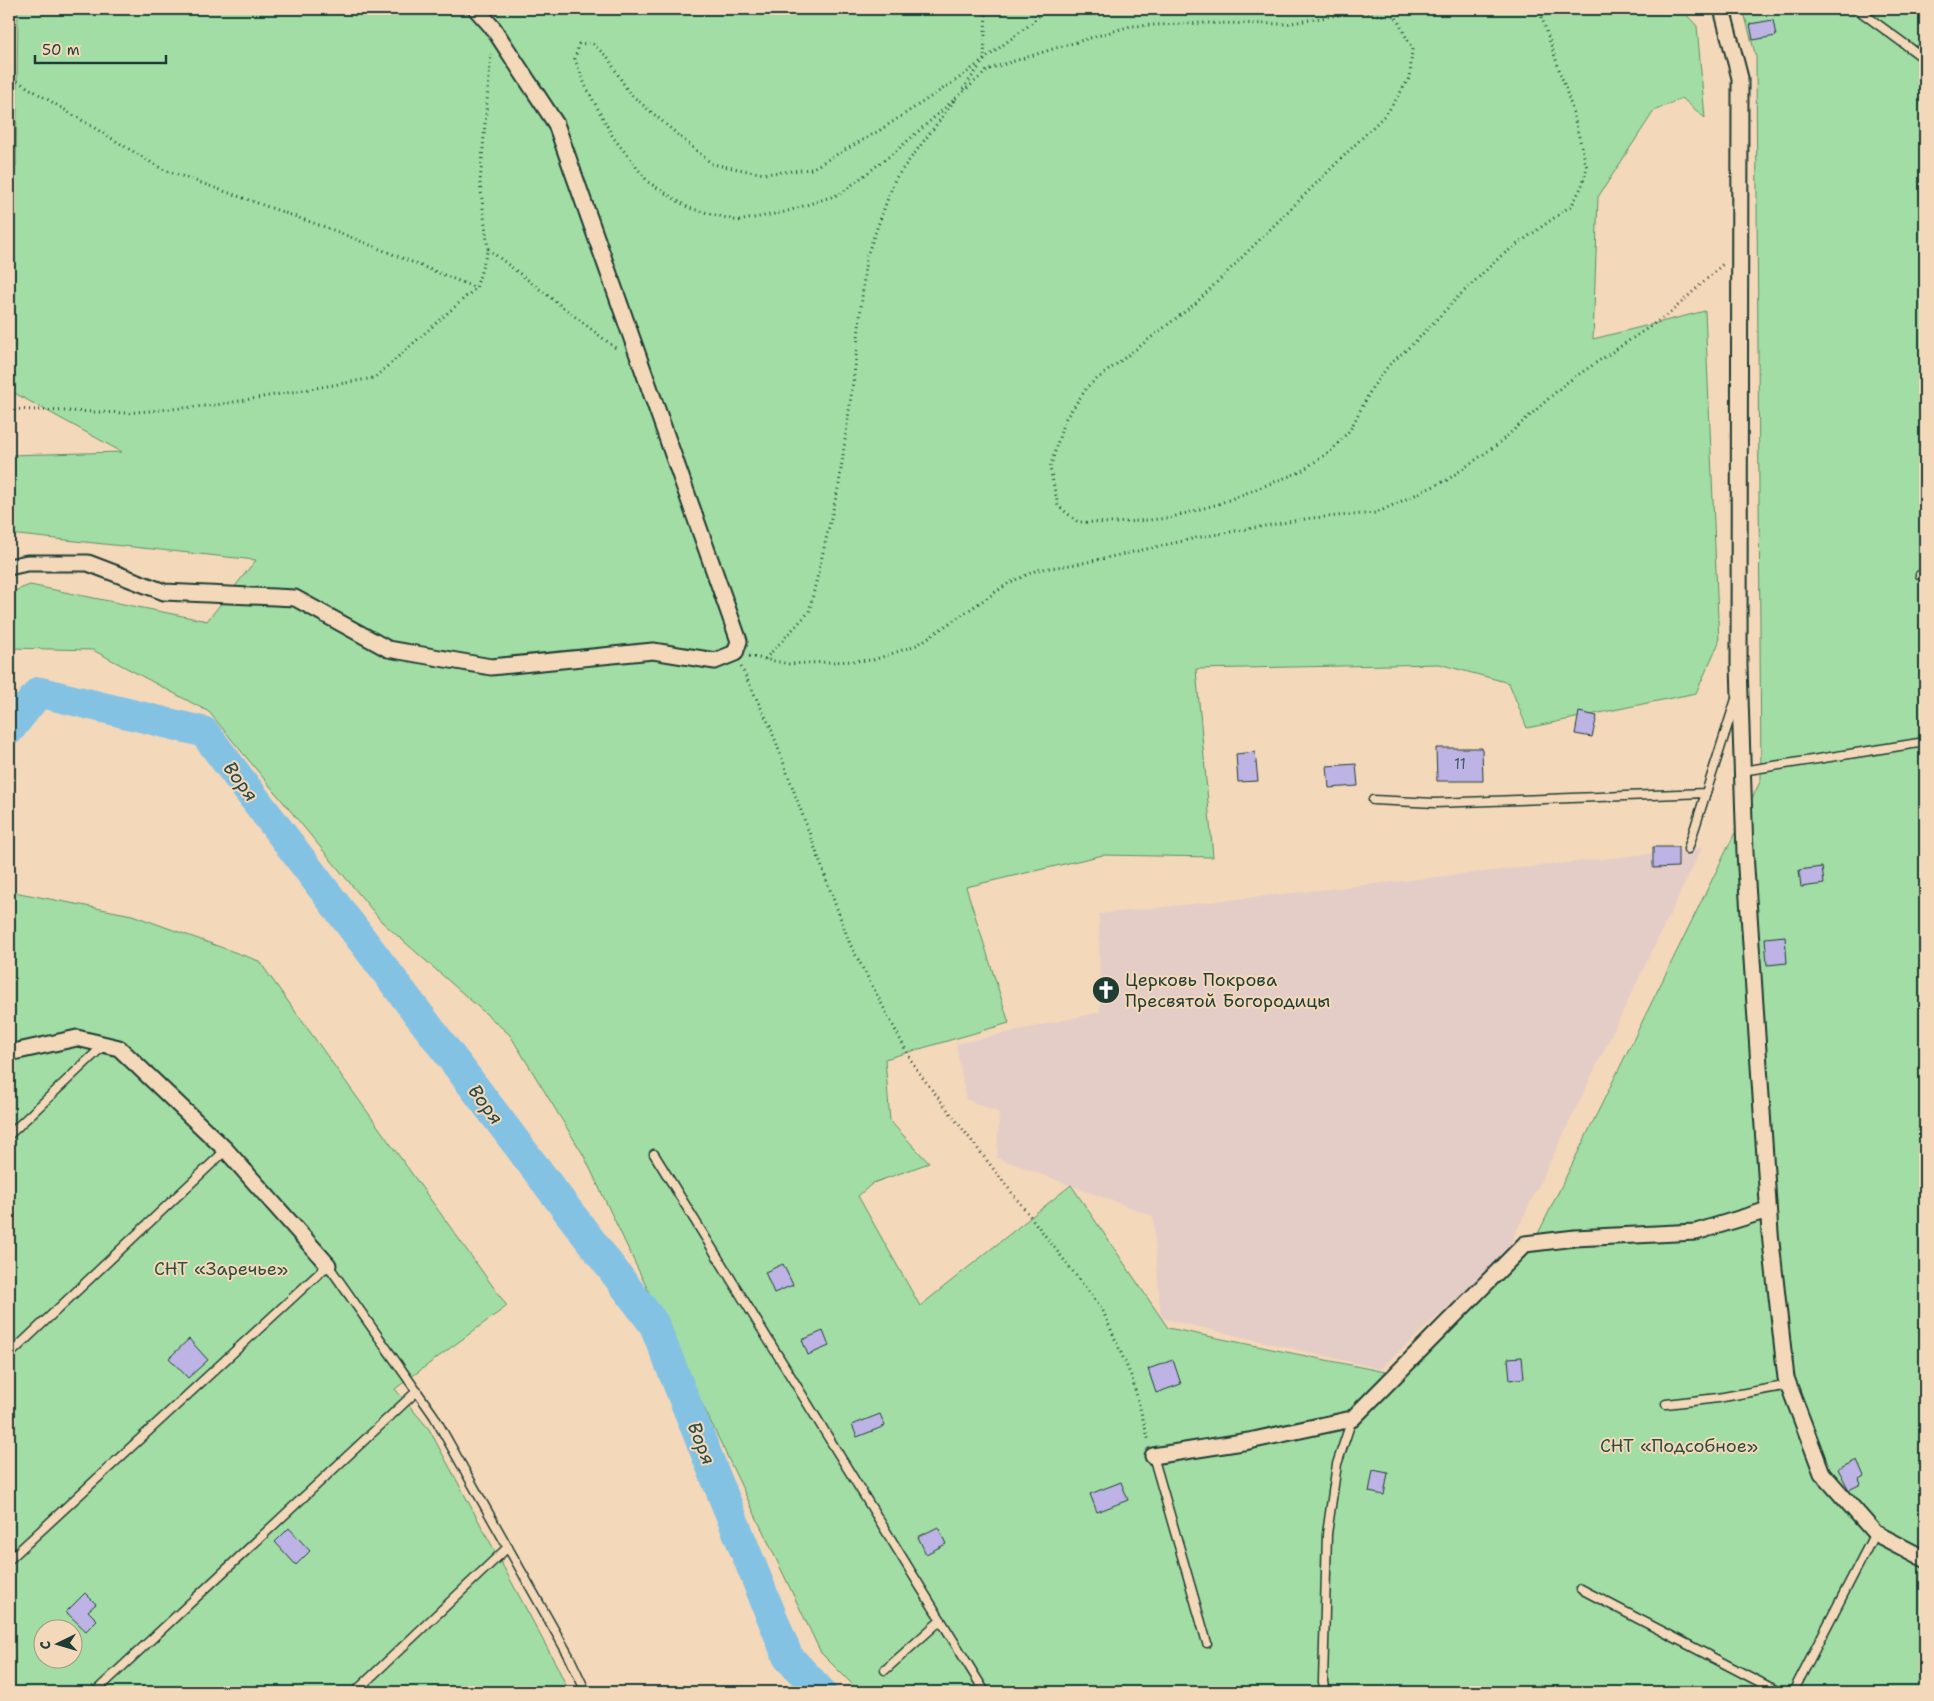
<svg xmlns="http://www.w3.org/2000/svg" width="1934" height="1701" font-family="'Shantell Sans',sans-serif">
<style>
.built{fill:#e4cdc7}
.green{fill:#a1dda4;stroke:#608d6c;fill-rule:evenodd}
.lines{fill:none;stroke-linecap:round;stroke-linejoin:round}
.river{stroke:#84c2e4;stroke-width:31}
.building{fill:#bdb3e5;stroke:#1f3d34}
.lane-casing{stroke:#1f3d34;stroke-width:11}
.street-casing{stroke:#1f3d34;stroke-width:19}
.path{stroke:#1f3d34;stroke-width:3;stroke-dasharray:1 4;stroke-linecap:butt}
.lane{stroke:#f4d8ba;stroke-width:8}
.street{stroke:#f4d8ba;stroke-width:15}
.labels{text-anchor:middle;stroke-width:4;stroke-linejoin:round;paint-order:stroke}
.number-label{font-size:15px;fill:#465a60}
.poi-label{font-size:18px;fill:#1f3d34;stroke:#f4d8ba;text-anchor:start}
.park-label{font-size:18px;fill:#2c4d3f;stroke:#f4d8ba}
.water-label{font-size:19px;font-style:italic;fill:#294a46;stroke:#f4d8ba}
</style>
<rect width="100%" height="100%" fill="#f4d8ba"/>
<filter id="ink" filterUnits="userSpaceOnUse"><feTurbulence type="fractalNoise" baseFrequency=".02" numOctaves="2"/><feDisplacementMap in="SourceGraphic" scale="10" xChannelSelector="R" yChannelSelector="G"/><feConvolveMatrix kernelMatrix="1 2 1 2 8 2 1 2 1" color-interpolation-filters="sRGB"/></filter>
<g filter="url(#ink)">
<path class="built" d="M1702,848L1505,1255L1380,1369L1161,1318L1153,1216L997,1158L999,1113L966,1099L956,1044L1100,1012L1099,914Z"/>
<path class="green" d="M18,9H1681L1697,26L1705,118L1682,98L1654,111L1598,197L1593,339L1705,311L1719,642L1696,693L1527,728L1509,683L1439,664L1196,669L1213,857L1103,855L966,887L1009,1023L885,1059L890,1121L929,1163L873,1183L858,1196L920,1306L1071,1185L1168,1328L1390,1373L1529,1252L1761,780L1756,57L1743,9H1925V1692H860L821,1653L584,1156L510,1035L382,922L209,712L93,650L9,648V593L30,585L207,621L256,560L9,534V455L122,452L9,390V157L16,166Z
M9,891L132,915L259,961L507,1306L395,1389L429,1429L558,1668L569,1692H9ZM42,1628H72V1658H42Z"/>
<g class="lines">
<path class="river" d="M9,730L39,692L204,732L654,1324L788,1657L821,1692"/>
</g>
<path class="building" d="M1773,20L1776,36L1753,40L1750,24Z
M1579,712L1597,716L1592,737L1575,734Z
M1436,748H1482L1483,781H1437Z
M1255,752L1258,781L1238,782L1236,754Z
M1356,764L1358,786L1329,788L1327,766Z
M1653,847H1678V867L1653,868Z
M1822,867L1824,884L1801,887L1799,870Z
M1785,936L1787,963L1767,965L1765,938Z
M783,1264L793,1285L774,1293L765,1272Z
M823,1331L829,1346L808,1355L802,1340Z
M189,1339L208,1360L188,1378L169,1358Z
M1522,1357L1524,1378L1510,1380L1508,1358Z
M1173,1360L1181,1384L1156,1393L1148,1369Z
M880,1414L885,1426L857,1437L852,1425Z
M1857,1460L1864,1476L1859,1479L1861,1484L1849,1490L1838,1469Z
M1373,1470L1388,1473L1384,1495L1369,1492Z
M1121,1482L1128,1500L1097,1512L1090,1494Z
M938,1527L946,1544L926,1554L918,1537Z
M289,1528L310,1551L296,1565L275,1542Z
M85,1593L96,1604L88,1611L97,1620L86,1631L66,1612Z"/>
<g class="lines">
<defs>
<path id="lane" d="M1857,9L1925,59
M1920,575L1925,574
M1742,771L1925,742
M1373,800L1435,803L1706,793
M1688,849L1736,699
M9,1135L104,1045
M654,1154L985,1692
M9,1355L226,1150
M1666,1404L1718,1398L1789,1385
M1153,1456L1207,1643
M9,1560L328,1265L434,1416L569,1656L586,1692
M1581,1589L1779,1692
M885,1670L941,1620
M95,1692L417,1391
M355,1692L508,1547
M1325,1692L1323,1682L1327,1534L1337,1464L1352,1419
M1793,1692L1875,1533"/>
<path id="street" d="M1722,9L1740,78L1739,665L1745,853L1770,1233L1786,1378L1822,1473L1875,1533L1925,1559
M9,567L27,563H88L164,592L295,598L388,649L491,667L653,651L715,661L735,653L739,641L556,124L493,28L476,9
M9,1053L77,1038L119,1048L226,1150L328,1265
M1153,1456L1249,1441L1352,1419L1525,1244L1575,1238L1696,1232L1768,1210"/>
</defs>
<use href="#lane" class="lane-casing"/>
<use href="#street" class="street-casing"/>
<path class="path" d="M1046,9L1028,26L961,77L877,132L811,169L764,174L712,164L629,93L608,58L592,43L579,44L575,59L585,85L613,137L648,182L689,208L738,221L785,212L840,194L896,151L989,69L1056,48L1131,26L1204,23L1286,24L1356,12L1396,17L1412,49L1410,77L1388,112L1196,303L1088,386L1064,421L1050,468L1058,506L1078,522L1116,523L1169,518L1218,504L1300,472L1332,450L1350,430L1372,388L1389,365L1417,340L1457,298L1501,256L1572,205L1582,186L1587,168L1571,105L1539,9
M9,18L18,9
M9,76L162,169L333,230L476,288
M963,89L984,60L986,9
M488,249L618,350
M9,409L126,413L216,405L374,378L476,288L488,249L480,183L491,54
M749,656L789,664L873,660L917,645L1009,583L1037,570L1083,563L1201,537L1311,518L1376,513L1447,480L1498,444L1566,383L1670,313L1724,263
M765,659L809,612L839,484L855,367L866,258L895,179L955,100
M741,667L770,726L850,944L916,1069L1102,1309L1132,1378L1149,1442"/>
<use href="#lane" class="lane"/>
<use href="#street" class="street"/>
</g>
</g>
<defs>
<symbol id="church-disc" viewBox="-11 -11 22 22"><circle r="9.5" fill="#1f3d34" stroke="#f4d8ba"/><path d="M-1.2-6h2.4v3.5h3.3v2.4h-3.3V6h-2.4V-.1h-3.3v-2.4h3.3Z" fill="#fff"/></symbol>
</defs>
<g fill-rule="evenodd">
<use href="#church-disc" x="1090" y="974" width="32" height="32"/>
</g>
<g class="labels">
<g class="number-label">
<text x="1460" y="769">11</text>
</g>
<g class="poi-label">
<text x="1125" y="986">Церковь Покрова<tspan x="1125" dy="21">Пресвятой Богородицы</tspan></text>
</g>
<g class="park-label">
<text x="221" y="1275">СНТ «Заречье»</text>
<text x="1679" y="1452">СНТ «Подсобное»</text>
</g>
<g class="water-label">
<text transform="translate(241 781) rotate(53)" y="7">Воря</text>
<text transform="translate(486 1104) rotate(53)" y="7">Воря</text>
<text transform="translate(702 1443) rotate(68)" y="7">Воря</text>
</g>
</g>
<rect width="1934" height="1701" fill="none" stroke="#f4d8ba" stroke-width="30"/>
<rect x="15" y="15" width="1904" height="1671" fill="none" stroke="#1f3d34" stroke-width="2" filter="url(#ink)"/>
<g transform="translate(58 1644) rotate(265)"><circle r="24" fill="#f4d8ba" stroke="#9f9a84"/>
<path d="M0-4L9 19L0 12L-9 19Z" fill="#1f3d34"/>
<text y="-8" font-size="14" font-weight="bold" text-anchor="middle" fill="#1f3d34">С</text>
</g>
<path d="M35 55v8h131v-8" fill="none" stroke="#1f3d34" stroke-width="2.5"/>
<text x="42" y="55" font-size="15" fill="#1f3d34" stroke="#f4d8ba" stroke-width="4" paint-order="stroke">50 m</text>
</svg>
